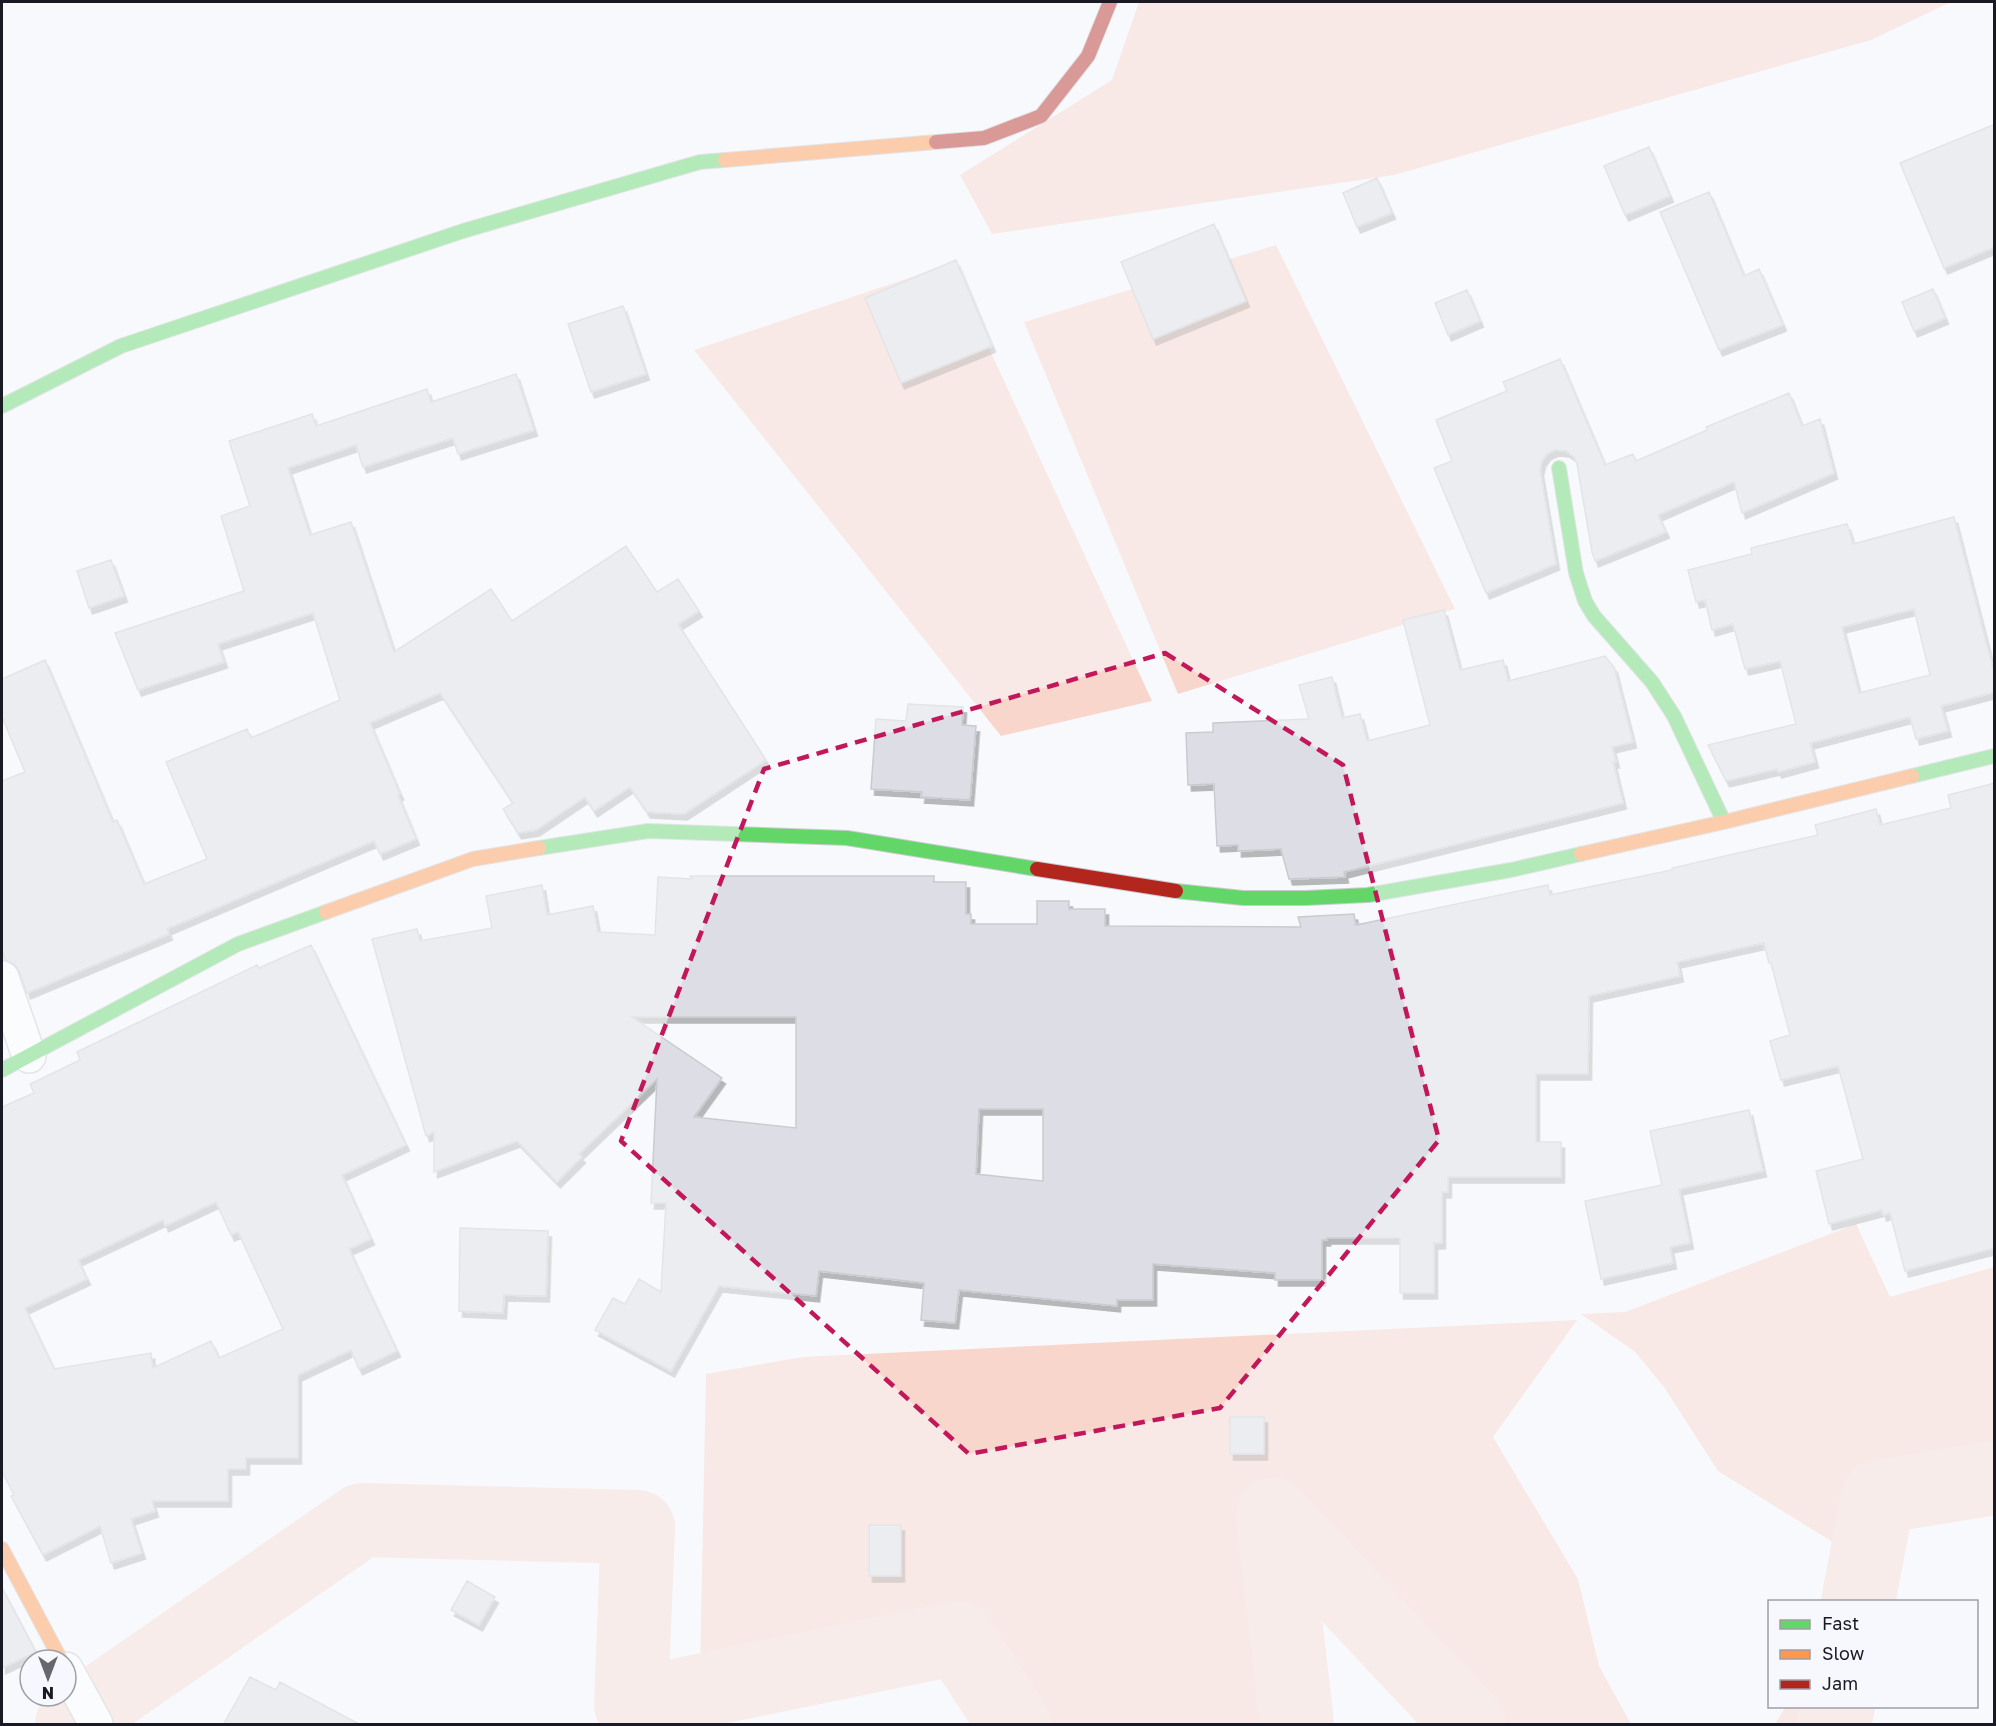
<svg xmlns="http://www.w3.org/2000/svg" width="1996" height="1726" font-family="'Golos Text',sans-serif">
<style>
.green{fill:#f9d6cc}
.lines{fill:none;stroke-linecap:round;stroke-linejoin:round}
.river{stroke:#f7dbd2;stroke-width:74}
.building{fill:#dddee5;stroke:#c9cbd1;stroke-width:1.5;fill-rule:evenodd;filter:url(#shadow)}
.street-casing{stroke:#cbccd2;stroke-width:36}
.fast-casing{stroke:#cbccd2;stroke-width:16}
.slow-casing{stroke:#cbccd2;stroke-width:16}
.jam-casing{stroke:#cbccd2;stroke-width:16}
.street{stroke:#fefeff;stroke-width:33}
.fast{stroke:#63d668;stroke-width:14}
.slow{stroke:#ff974d;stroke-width:14}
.jam{stroke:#b3261e;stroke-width:14}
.marked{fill:none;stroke:#c2185b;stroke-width:4.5;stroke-dasharray:12 8;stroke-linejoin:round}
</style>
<defs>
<filter id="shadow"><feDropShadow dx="3.5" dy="6" stdDeviation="0" flood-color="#0004"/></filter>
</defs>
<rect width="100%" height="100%" fill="#f8f9fc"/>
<path class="green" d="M1139,2H1951L1871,40L1394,175L992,234L960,175L1112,80Z
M1276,245L1455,609L1178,694L1024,322Z
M950,264L1152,701L1001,736L694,350Z
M1856,1224L1890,1297L1994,1267V1509L1903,1527L1887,1601H1828L1844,1549L1718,1471L1664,1387L1635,1352L1581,1314L1625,1312Z
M1577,1320L1493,1437L1578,1579L1599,1666L1631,1724H1428L1301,1579L1319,1724H989L949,1658L720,1712L699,1720L706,1374L802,1357Z
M1786,1706H1865V1707L1861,1724H1775Z"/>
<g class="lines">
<path class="river" d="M1858,1602L1878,1497L1994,1478
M72,1724L76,1718L362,1520L638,1527L631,1705L958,1638L1014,1724
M1297,1724L1273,1515L1469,1724
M1834,1724L1838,1706"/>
</g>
<path class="building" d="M1995,124V247L1944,268L1900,163Z
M1649,147L1670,196L1625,215L1604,166Z
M1377,178L1392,213L1357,227L1343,193Z
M1709,192L1744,276L1759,269L1783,325L1719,350L1660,212Z
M1214,224L1246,301L1153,339L1121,262Z
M956,260L992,346L901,383L865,298Z
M1933,289L1945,318L1914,331L1902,302Z
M1467,290L1480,321L1448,335L1435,303Z
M623,306L646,374L591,392L568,324Z
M1560,359L1605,465L1633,454L1636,461L1707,430L1706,427L1789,393L1802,426L1820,419L1834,473L1742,513L1734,482L1658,515L1666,532L1595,561L1592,552L1577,464L1574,457L1566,451L1555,450L1547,454L1542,461L1540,470L1556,564L1486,593L1434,468L1452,461L1436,420L1507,391L1503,382Z
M516,374L534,430L458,454L453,438L363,467L356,445L288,468L310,535L351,522L394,652L491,589L512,621L626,546L657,592L678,579L699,611L678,624L766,760L684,814L647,812L630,787L594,811L585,797L536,830L518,833L503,809L513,803L440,693L370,723L400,794L398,795L416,839L380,854L374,841L167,929L169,934L27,993L19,971L14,964L5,960L2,951V781L25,772L2,717V679L45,660L113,822L117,820L144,884L207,859L166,762L247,729L251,738L340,700L313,613L218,644L224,662L138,690L115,633L244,591L221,516L250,506L229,441L312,414L316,426L427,389L431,402Z
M1954,517L1995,676V692L1941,706L1948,731L1916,739L1910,717L1810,743L1815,762L1778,772L1777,769L1726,781L1708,745L1796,724L1780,661L1745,669L1733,624L1712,630L1705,600L1696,602L1688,570L1752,554L1751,548L1847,524L1853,544ZM1914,609L1930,675L1859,693L1842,627Z
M111,560L124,596L89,608L77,571Z
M1444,610L1460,670L1503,660L1508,681L1605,656L1614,667L1633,742L1612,747L1616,762H1613L1623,803L1344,872L1345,877L1289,879L1281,849L1238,851V845L1217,846L1214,784L1188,785L1186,733L1213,732V723L1309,719L1299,685L1332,677L1342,718L1360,714L1367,741L1430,725L1403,620Z
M908,704L963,707L962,725L976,726L970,800L921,797L922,792L871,789L876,719L906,721Z
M1995,783V1248L1905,1271L1890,1213L1883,1215L1882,1210L1829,1224L1816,1171L1863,1159L1838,1066L1781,1080L1770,1041L1790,1035L1771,963H1769L1764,943L1677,962L1680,976L1589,996L1588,1074H1536V1142H1561V1177H1448V1192H1442V1243H1434V1293H1400V1238H1327V1240H1322V1280H1275V1273L1153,1264V1300H1117V1306L959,1290L955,1323L921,1320L924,1283L819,1271L816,1296L719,1286L671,1371L595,1330L613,1298L625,1304L639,1279L661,1292L666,1203H651L657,1079L579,1154L582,1157L557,1182L517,1141L434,1172V1132L426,1136L372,939L417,929L420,941L492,928L486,896L542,885L547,915L593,906L598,932L655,935L658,877L692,879L690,876H934V882H966V914H971V924H1037V901H1069V909H1105V926L1301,927L1298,917L1354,914L1356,925L1548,885L1550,895L1672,870V868L1818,835L1815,825L1876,809L1880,825L1951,808L1948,795ZM632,1017H796V1128L694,1117L722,1078ZM979,1109H1043V1181L976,1174Z
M311,945L406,1145L342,1175L371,1239L349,1249L397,1351L359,1369L351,1350L298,1375V1458H246V1469H228V1501H152L155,1511L131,1519L142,1553L111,1563L100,1526L43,1555L11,1496L14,1495L2,1471V1107L34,1093L30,1084L80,1060L77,1052L257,965L259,968ZM216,1202L231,1235L238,1232L283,1329L219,1358L211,1341L153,1368L151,1353L54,1369L25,1308L87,1279L78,1260L163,1220L165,1226Z
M1749,1110L1763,1171L1679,1189L1690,1243L1670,1247L1673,1263L1601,1279L1585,1201L1662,1185L1650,1131Z
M460,1228L548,1231L546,1296L504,1295L503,1313L459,1311Z
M1230,1417H1264V1454H1230Z
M869,1525H901V1576H869Z
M467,1581L495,1597L479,1625L451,1610Z
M2,1588L36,1652L2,1668Z
M250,1677L276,1690L280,1682L361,1725H223Z"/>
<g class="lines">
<defs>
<path id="street" d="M2,978L29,1056
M66,1669L96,1724"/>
<path id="fast" d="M2,406L121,346L463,231L700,162L725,160
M1559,468L1576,573L1585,601L1594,616L1652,682L1674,716L1724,822
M1912,776L1994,756
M539,848L648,831L847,838L1037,869
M1176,891L1243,898H1306L1368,895L1511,870L1581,854
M2,1070L238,944L326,912"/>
<path id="slow" d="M725,160L936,142
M1581,854L1724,822L1912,776
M326,912L473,859L539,848
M2,1549L61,1660"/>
<path id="jam" d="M936,142L984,138L1041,116L1088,56L1110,2
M1037,869L1176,891"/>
</defs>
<use href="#street" class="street-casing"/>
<use href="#fast" class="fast-casing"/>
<use href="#slow" class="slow-casing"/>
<use href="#jam" class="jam-casing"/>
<use href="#street" class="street"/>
<use href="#fast" class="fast"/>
<use href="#slow" class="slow"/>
<use href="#jam" class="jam"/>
</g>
<path d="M0 0H1996V1726H0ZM1165,653L1343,765L1439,1140L1220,1408L969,1454L621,1141L764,769Z" fill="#f8f9fc" fill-opacity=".55" fill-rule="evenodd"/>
<path class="marked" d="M1165,653L1343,765L1439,1140L1220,1408L969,1454L621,1141L764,769Z"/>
<rect width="1996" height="1726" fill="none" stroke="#191a23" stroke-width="6"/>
<rect x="1768" y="1600" width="210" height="108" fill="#f7f8fd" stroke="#9e9fa6" stroke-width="1.5"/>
<rect x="1780" y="1620" width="30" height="9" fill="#63d668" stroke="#9e9fa6" stroke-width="1.5"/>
<text x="1822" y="1630" font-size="18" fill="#191a23">Fast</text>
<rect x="1780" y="1650" width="30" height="9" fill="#ff974d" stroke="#9e9fa6" stroke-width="1.5"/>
<text x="1822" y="1660" font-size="18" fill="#191a23">Slow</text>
<rect x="1780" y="1680" width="30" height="9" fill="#b3261e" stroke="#9e9fa6" stroke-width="1.5"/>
<text x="1822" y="1690" font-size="18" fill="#191a23">Jam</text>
<g transform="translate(48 1678) rotate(180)"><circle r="28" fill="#f7f8fd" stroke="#9e9fa6" stroke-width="1.5"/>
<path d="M0-4.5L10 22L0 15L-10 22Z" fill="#67686f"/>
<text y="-9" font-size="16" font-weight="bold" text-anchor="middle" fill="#191a23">N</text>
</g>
</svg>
